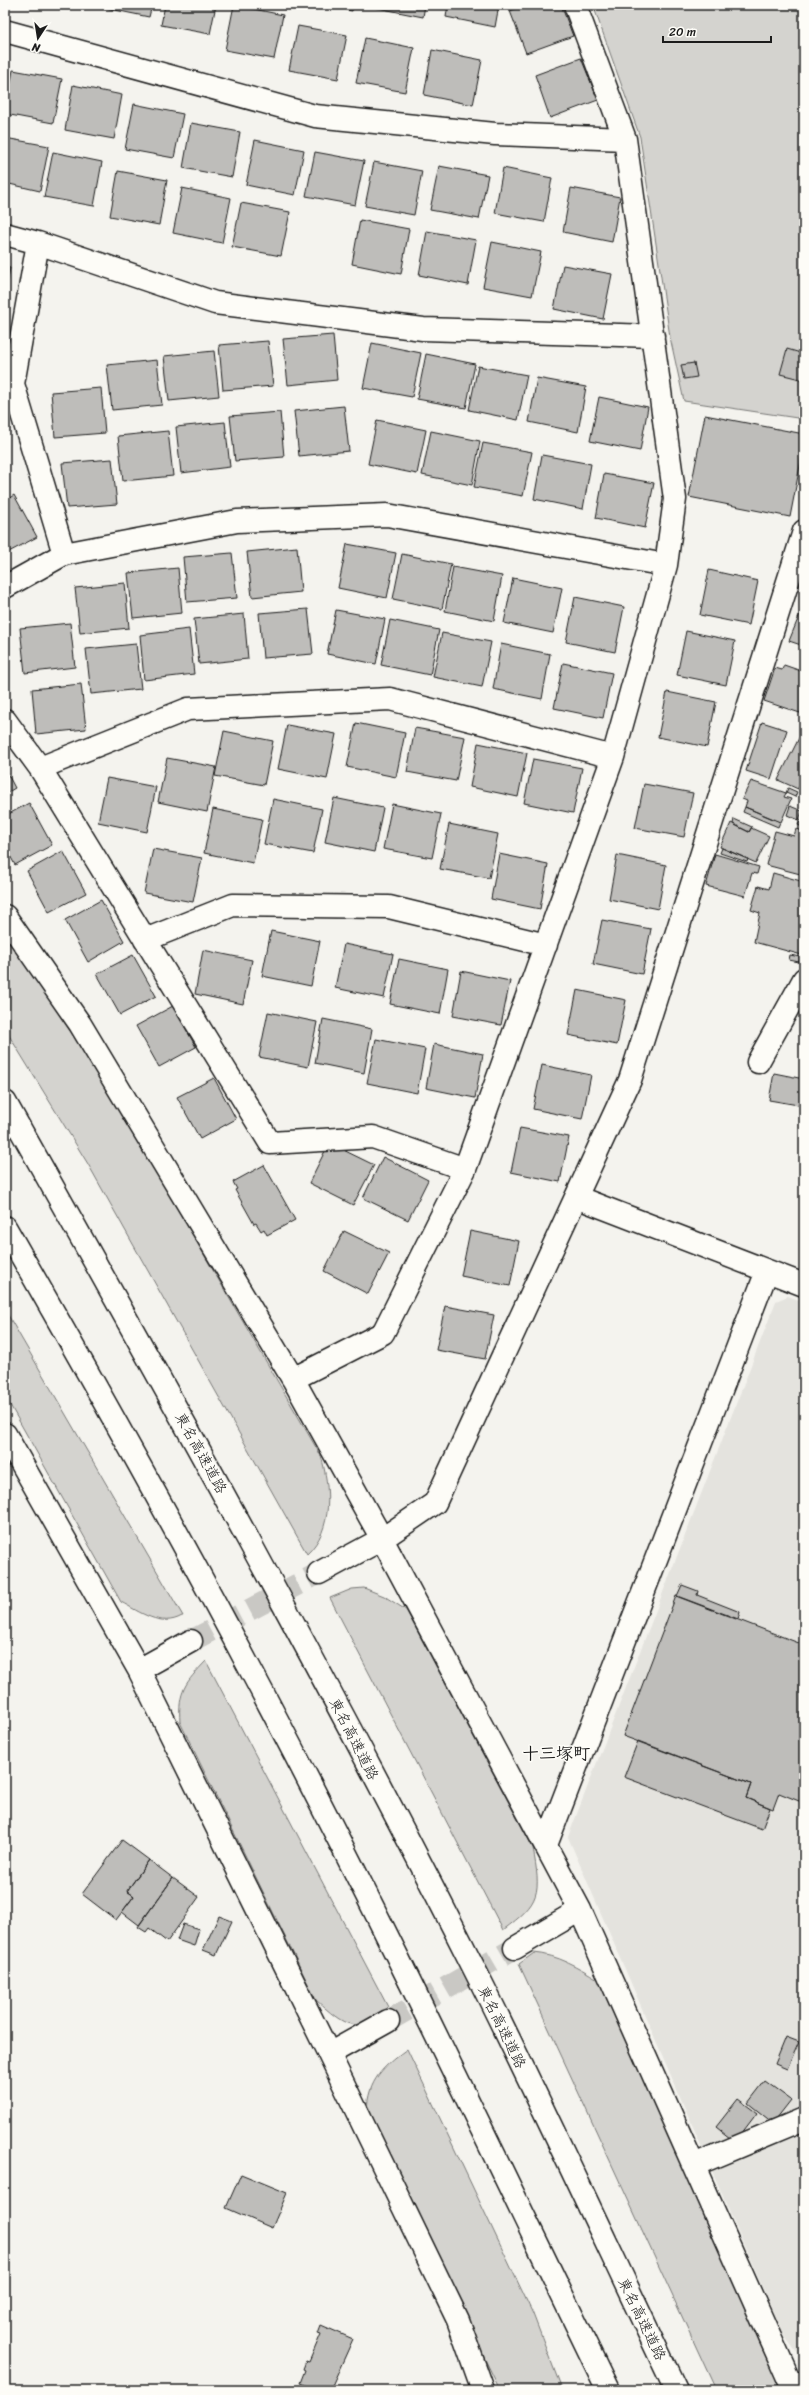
<svg xmlns="http://www.w3.org/2000/svg" width="809" height="2395" font-family="Sriracha,'Klee One',sans-serif">
<style>
.built{fill:#e4e3de}
.green{fill:#d4d3cf;stroke:#787876}
.building{fill:#bebdba;stroke:#1c1c1c}
.lines{fill:none;stroke-linecap:round;stroke-linejoin:round}
.street-tunnel{stroke:#c9c8c4;stroke-width:22;stroke-dasharray:22 11;stroke-linecap:butt}
.street-casing{stroke:#1c1c1c;stroke-width:25}
.highway-casing{stroke:#1c1c1c;stroke-width:25}
.street{stroke:#fdfcf7;stroke-width:22}
.highway{stroke:#fdfcf7;stroke-width:22}
.labels{text-anchor:middle;stroke-width:3;stroke-linejoin:round;paint-order:stroke}
.street-label{font-size:15px;fill:#1c1c1c;stroke:#fdfcf7}
.quarter-label{font-size:17px;font-weight:bold;fill:#1c1c1c;stroke:#fdfcf7}
</style>
<rect width="100%" height="100%" fill="#f4f3ee"/>
<filter id="ink" filterUnits="userSpaceOnUse"><feTurbulence type="fractalNoise" baseFrequency=".025" numOctaves="2"/><feDisplacementMap in="SourceGraphic" scale="8" xChannelSelector="R" yChannelSelector="G"/><feConvolveMatrix kernelMatrix="1 2 1 2 8 2 1 2 1" color-interpolation-filters="sRGB"/></filter>
<g filter="url(#ink)">
<path class="built" d="M788,1296L804,1302V2362L782,2333L568,1837L776,1301Z"/>
<path class="green" d="M593,5H804V419L684,401L670,337L640,137Z
M5,933L99,1074L321,1456C330,1487 334,1529 307,1554L88,1164L5,1029Z
M5,1310L183,1616H182C161,1628 140,1612 121,1602L5,1396Z
M364,1588L384,1596L406,1610L533,1848C541,1894 541,1902 503,1930L330,1598L352,1589Z
M206,1661L388,2007C356,2036 345,2026 316,2000L180,1722C178,1691 185,1683 206,1661Z
M534,1953C558,1955 578,1967 598,1979L781,2390H716L519,1964Z
M407,2049L533,2314L562,2390H500L367,2118C366,2084 379,2069 407,2049Z"/>
<path class="building" d="M101,5H152L149,17L100,7Z
M165,5H216L210,34L161,25Z
M234,5L283,15L274,59L225,50Z
M324,5H353L352,11Z
M374,5H425L423,17L373,7Z
M448,5H499L495,27L446,17Z
M525,5H561L573,36L526,53L510,11Z
M298,26L347,35L338,79L289,70Z
M365,38L414,48L405,92L356,83Z
M432,50L482,60L473,105L424,95Z
M581,58L598,100L550,118L535,75Z
M13,70L62,79L53,123L5,114Z
M73,85L122,95L114,139L65,130Z
M134,104L183,114L174,158L125,149Z
M191,123L240,132L232,177L183,168Z
M5,138L49,146L40,191L5,183Z
M255,140L304,150L295,195L246,185Z
M53,152L102,162L94,206L44,197Z
M315,152L364,161L355,205L306,196Z
M374,162L422,171L414,215L365,206Z
M439,166L488,175L479,219L430,210Z
M503,168L552,178L544,222L495,213Z
M118,171L167,180L159,225L110,216Z
M182,188L231,198L222,243L173,233Z
M571,188L620,197L612,242L563,232Z
M241,203L290,212L281,256L232,247Z
M360,220L409,229L401,274L352,264Z
M427,231L476,240L468,285L419,275Z
M492,242L541,252L532,296L483,287Z
M563,265L612,274L603,319L554,309Z
M5,267L10,268L5,295Z
M333,335L337,380L288,385L283,339Z
M268,341L273,386L223,390L219,345Z
M372,343L421,353L412,397L363,388Z
M787,349L804,354V380L780,374Z
M214,351L219,396L169,401L164,356Z
M426,354L475,364L466,408L417,399Z
M157,360L162,405L112,410L107,365Z
M694,363L697,377L684,379L681,365Z
M478,366L527,375L518,420L469,410Z
M537,378L586,387L578,432L529,422Z
M101,388L105,433L55,437L51,392Z
M599,397L648,407L640,451L590,441Z
M344,406L349,451L299,456L294,411Z
M280,412L284,457L235,461L230,416Z
M705,415L804,434V445L790,517L689,497Z
M377,420L426,430L417,474L368,464Z
M225,422L230,467L181,473L176,427Z
M168,431L173,476L123,481L118,436Z
M431,431L480,441L472,485L422,475Z
M483,443L532,452L523,496L474,487Z
M542,455L591,464L583,509L534,499Z
M112,459L117,504L67,508L62,463Z
M604,474L654,483L645,528L596,518Z
M14,495L37,537L5,554V501Z
M347,544L396,553L387,598L338,588Z
M297,547L301,592L252,597L247,552Z
M232,553L237,598L187,602L183,557Z
M402,554L451,564L442,609L393,599Z
M453,567L502,576L494,621L445,611Z
M178,568L182,613L133,618L128,573Z
M709,570L758,581L749,625L700,615Z
M513,578L562,588L553,633L504,623Z
M125,583L129,628L80,633L75,588Z
M575,597L624,607L615,652L566,642Z
M308,609L313,654L263,658L259,613Z
M802,609L804,610V646L789,641Z
M336,610L385,619L376,664L327,654Z
M244,614L248,659L199,664L194,619Z
M390,620L439,630L430,675L381,665Z
M70,623L75,667L25,673L20,628Z
M189,629L194,674L144,680L140,635Z
M686,631L735,641L726,685L677,675Z
M442,633L491,642L482,687L433,677Z
M136,644L141,689L91,694L86,649Z
M501,644L550,654L542,699L493,689Z
M563,663L612,673L603,718L554,708Z
M784,665L804,672L803,714L764,701L775,668L782,670Z
M81,684L86,729L36,734L32,689Z
M667,692L716,702L707,747L658,737Z
M762,722L787,730L771,779L746,771Z
M356,723L405,733L396,777L347,767Z
M287,725L336,734L327,779L278,769Z
M415,728L465,737L456,781L407,772Z
M224,731L273,741L264,785L215,776Z
M801,734L804,735V776L798,789L778,780Z
M478,743L527,753L518,797L470,787Z
M167,758L216,767L207,812L158,802Z
M533,759L582,768L573,813L524,803Z
M5,769L15,788L5,794Z
M107,778L156,787L147,832L98,822Z
M751,781L786,793L784,797L791,799L781,822L745,807L747,801L742,799Z
M644,784L693,793L684,837L635,828Z
M788,788L797,792L795,797L786,793Z
M334,798L383,808L374,852L325,842Z
M273,799L322,809L313,853L264,844Z
M29,803L52,845L15,865L5,846V816Z
M392,804L441,814L432,858L383,849Z
M790,806L802,811L799,820L787,815Z
M745,807L780,822L778,827L743,812Z
M213,809L262,819L253,863L204,853Z
M804,813V828L798,825Z
M734,819L752,827L749,832L733,824Z
M731,823L749,832L751,828L769,836L756,863L720,847Z
M449,824L498,834L489,878L440,869Z
M796,829L804,831V875L766,865L775,831L794,836Z
M722,848L748,859L747,862L720,853Z
M153,849L202,858L193,902L144,893Z
M63,851L86,893L49,912L27,871Z
M499,854L548,864L540,909L491,899Z
M715,854L759,867L757,874L752,873L745,896L706,886Z
M617,855L666,865L658,909L609,899Z
M773,873L804,882L802,955L754,942L760,913L751,910L758,886L769,889Z
M101,900L124,941L88,962L65,920Z
M602,920L651,929L642,974L593,964Z
M271,931L320,941L311,986L262,976Z
M344,944L393,954L384,998L335,988Z
M203,950L252,960L243,1004L195,994Z
M133,955L156,996L120,1015L97,974Z
M790,955L800,957L799,962L789,960Z
M399,959L448,969L440,1014L390,1004Z
M461,971L510,981L501,1025L453,1016Z
M577,990L626,1000L617,1045L568,1035Z
M173,1006L196,1047L159,1067L136,1026Z
M268,1012L317,1022L308,1067L259,1057Z
M323,1019L372,1029L364,1073L315,1063Z
M376,1039L425,1049L417,1093L367,1083Z
M434,1044L483,1054L475,1098L426,1088Z
M542,1065L591,1075L582,1119L533,1109Z
M774,1073L804,1079V1106L769,1100Z
M214,1078L236,1119L200,1139L177,1097Z
M520,1128L569,1137L560,1182L511,1172Z
M329,1143L374,1165L353,1205L309,1183Z
M383,1157L428,1180L408,1220L363,1198Z
M264,1165L295,1220L267,1235L264,1229L261,1231L256,1223L254,1224L235,1190L237,1189L233,1182Z
M344,1231L389,1253L368,1294L324,1271Z
M470,1231L519,1241L510,1286L461,1276Z
M445,1306L494,1315L485,1359L436,1350Z
M682,1585L698,1591L697,1595L740,1612L738,1619L677,1596Z
M676,1596L804,1645V1803L779,1793L773,1809L746,1798L751,1784L623,1736Z
M638,1741L751,1784L746,1798L770,1808L762,1829L624,1777Z
M122,1840L149,1860L127,1891L134,1896L116,1920L82,1894Z
M149,1860L173,1878L139,1925L122,1912L134,1896L127,1891Z
M173,1878L199,1897L167,1942L149,1928L146,1932L138,1927Z
M219,1916L232,1921L216,1955L203,1950Z
M183,1924L199,1929L194,1946L177,1940Z
M786,2037L799,2042L787,2069L775,2064Z
M765,2081L791,2100L773,2123L748,2103Z
M738,2099L757,2113L735,2142L716,2127Z
M241,2174L287,2193L272,2228L226,2208Z
M321,2325L353,2339L330,2390H317L300,2383L305,2370L303,2369L306,2361L309,2362L321,2334L318,2333Z"/>
<g class="lines">
<path class="street-tunnel" d="M191,1641L319,1573
M388,2021L515,1948"/>
<defs>
<path id="street" d="M5,31L315,116L495,134L625,139
M5,234L38,243L215,303L423,329L653,336
M38,243L13,384L64,554
M5,587L64,554L237,521L387,515L666,565
M5,720L40,768L270,1143L373,1137L465,1169
M40,768L188,709L390,699L613,757
M5,916L80,1024L293,1379L382,1539L580,1910L789,2380L804,2386
M145,940L233,905L389,907L546,945
M758,1062L804,979
M576,1197L804,1285
M293,1379L383,1333L465,1169L613,757L666,565L675,499L625,139L575,5
M5,1434L139,1670L329,2054L458,2320L483,2390
M319,1573L382,1539L435,1503L630,1080L804,531
M139,1670L191,1641
M546,1845L767,1271
M515,1948L580,1910
M329,2054L388,2021
M694,2165L804,2119"/>
<path id="highway" d="M5,1102C170,1395 333,1688 484,1988C550,2121 612,2256 676,2390
M5,1227C88,1372 170,1517 248,1665C375,1903 490,2147 608,2390"/>
</defs>
<use href="#street" class="street-casing"/>
<use href="#highway" class="highway-casing"/>
<use href="#street" class="street"/>
<use href="#highway" class="highway"/>
</g>
</g>
<g class="labels">
<g class="street-label">
<text transform="translate(201 1453) rotate(61)" y="5">東名高速道路</text>
<text transform="translate(354 1739) rotate(63)" y="5">東名高速道路</text>
<text transform="translate(502 2027) rotate(64)" y="5">東名高速道路</text>
<text transform="translate(642 2319) rotate(64)" y="5">東名高速道路</text>
</g>
<g class="quarter-label">
<text x="556" y="1759">十三塚町</text>
</g>
</g>
<rect width="809" height="2395" fill="none" stroke="#fdfcf7" stroke-width="20"/>
<rect x="10" y="10" width="789" height="2375" fill="none" stroke="#1c1c1c" stroke-width="1.5" filter="url(#ink)"/>
<g transform="translate(38 38) rotate(192)" stroke="#fdfcf7" stroke-width="3" paint-order="stroke">
<path d="M0-3L7 15L0 10L-7 15Z" fill="#1c1c1c"/>
<text y="-6" font-size="11" font-weight="bold" text-anchor="middle" fill="#1c1c1c">N</text>
</g>
<path d="M663 36v6h108v-6" fill="none" stroke="#1c1c1c" stroke-width="2"/>
<text x="669" y="36" font-size="12" fill="#1c1c1c" stroke="#fdfcf7" stroke-width="3" paint-order="stroke">20 m</text>
</svg>
